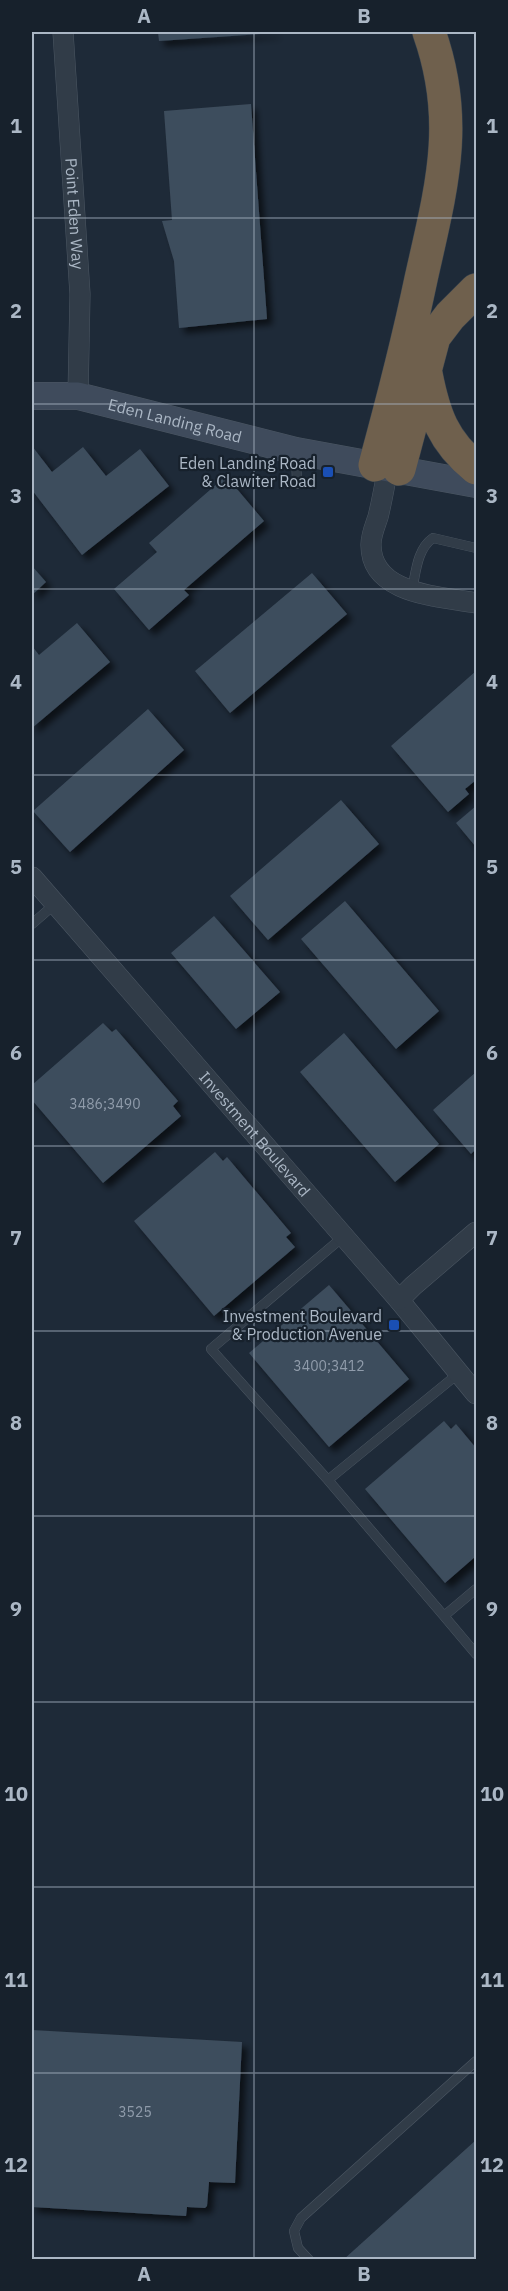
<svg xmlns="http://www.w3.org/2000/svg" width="508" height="2291" font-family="'IBM Plex Sans',sans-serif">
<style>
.building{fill:#3e4d5d;filter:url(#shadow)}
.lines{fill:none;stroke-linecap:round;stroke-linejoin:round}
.lane-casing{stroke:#4c5763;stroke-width:10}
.street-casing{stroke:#4c5763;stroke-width:21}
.secondary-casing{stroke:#4c5763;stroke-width:28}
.highway-casing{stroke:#39444f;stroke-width:34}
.lane{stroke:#313c48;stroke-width:9}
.street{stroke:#313c48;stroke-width:20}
.secondary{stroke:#3f4b5c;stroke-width:27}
.highway{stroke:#6f604d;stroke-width:33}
.grid{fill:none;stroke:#abb7c5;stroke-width:1.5;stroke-opacity:0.55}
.transit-dot{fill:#1a4fb4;stroke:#17212c;stroke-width:2}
.labels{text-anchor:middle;stroke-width:4.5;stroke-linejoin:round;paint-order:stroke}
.number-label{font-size:14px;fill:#909cab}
.street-label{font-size:16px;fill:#abb7c5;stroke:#17212c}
.poi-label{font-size:16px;fill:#abb7c5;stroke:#17212c;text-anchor:end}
.neatline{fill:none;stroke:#abb7c5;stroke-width:2}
.grid-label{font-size:20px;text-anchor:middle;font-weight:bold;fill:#abb7c5}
</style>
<defs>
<filter id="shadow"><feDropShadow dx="5.5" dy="5.5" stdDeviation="3" flood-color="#0009"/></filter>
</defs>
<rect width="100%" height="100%" fill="#1e2a38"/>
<path class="building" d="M158,32H275V33L159,41Z
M251,104L267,319L179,328L174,261L162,221L172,220L164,111Z
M32,446L52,472L83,447L106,476L140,449L169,486L82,555L32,490Z
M226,476L264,521L184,590L189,595L149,630L114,589L157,552L149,543Z
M32,566L46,582L32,595Z
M312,573L347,614L230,713L195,671Z
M77,623L110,662L32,728V646L39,655Z
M476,671V780L465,789L469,794L448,812L391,746Z
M148,709L184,750L70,852L33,811Z
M341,800L379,844L268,940L230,896Z
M476,806V847L456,823Z
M345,901L439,1011L396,1049L301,939Z
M214,916L280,992L236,1029L171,953Z
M103,1023L112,1032L116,1029L178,1101L173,1106L181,1116L103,1183L32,1100V1085Z
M344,1033L439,1144L395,1182L300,1072Z
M476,1072V1149L471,1154L433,1110Z
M215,1152L223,1161L227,1157L291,1233L286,1237L295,1247L214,1316L134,1221Z
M329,1285L409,1379L329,1447L249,1353Z
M444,1421L451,1429L456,1424L476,1448V1556L445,1583L365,1489Z
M32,2030L242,2042L235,2183L209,2182L207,2206L205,2208L187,2207L186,2216L32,2207Z
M476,2140V2260H343Z"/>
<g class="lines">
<defs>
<path id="lane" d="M296,453L297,484
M412,590C416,572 417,549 433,538L476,548
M32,924L55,904
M328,1480L211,1349L344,1236
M476,1589L444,1616L476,1654
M444,1616L328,1480L459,1373
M309,2260L298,2248L294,2231L301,2218L476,2061"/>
<g id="street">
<path id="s1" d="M63,32L80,294L78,396"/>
<path d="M388,467C385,484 382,501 378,517C375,526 371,535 371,544C370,595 440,596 476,603"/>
<path id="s2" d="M32,877L399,1300L476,1394"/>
<path d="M399,1300L413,1286L476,1232"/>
</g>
<g id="secondary">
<path id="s3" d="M32,396H78L296,451L476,484"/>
</g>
<path id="highway" d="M426,374C434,415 443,441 476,468
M375,465C392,403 408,341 421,279C441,189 461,122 429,32
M399,469L434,337L450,316L476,290"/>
</defs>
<use href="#lane" class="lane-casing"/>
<use href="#street" class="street-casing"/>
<use href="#secondary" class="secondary-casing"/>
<use href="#highway" class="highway-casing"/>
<use href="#lane" class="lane"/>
<use href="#street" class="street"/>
<use href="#secondary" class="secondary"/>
<use href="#highway" class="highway"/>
</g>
<path class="grid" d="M254,32V2260M32,218H476M32,404H476M32,589H476M32,775H476M32,960H476M32,1146H476M32,1331H476M32,1516H476M32,1702H476M32,1887H476M32,2073H476"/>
<g class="transit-dot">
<rect x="322" y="466" width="12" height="12" rx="3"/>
<rect x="388" y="1319" width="12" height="12" rx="3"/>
</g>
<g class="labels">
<g class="number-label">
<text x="105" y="1109">3486;3490</text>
<text x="329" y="1371">3400;3412</text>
<text x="135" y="2117">3525</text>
</g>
<g class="street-label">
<text dy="6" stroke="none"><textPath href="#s1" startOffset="182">Point Eden Way</textPath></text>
<text dy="6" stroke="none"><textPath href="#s3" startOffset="146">Eden Landing Road</textPath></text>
<text dy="6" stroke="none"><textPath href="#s2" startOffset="340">Investment Boulevard</textPath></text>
</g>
<g class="poi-label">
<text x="316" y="469">Eden Landing Road<tspan x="316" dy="18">&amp; Clawiter Road</tspan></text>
<text x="382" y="1322">Investment Boulevard<tspan x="382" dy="18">&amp; Production Avenue</tspan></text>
</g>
</g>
<rect width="508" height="2291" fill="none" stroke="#17212c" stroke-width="66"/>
<rect x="33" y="33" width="442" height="2225" class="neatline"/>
<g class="grid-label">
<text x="144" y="23">A</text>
<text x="364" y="23">B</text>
<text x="16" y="133">1</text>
<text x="492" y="133">1</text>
<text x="16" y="318">2</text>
<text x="492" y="318">2</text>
<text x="16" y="503">3</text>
<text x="492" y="503">3</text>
<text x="16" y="689">4</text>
<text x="492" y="689">4</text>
<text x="16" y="874">5</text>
<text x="492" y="874">5</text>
<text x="16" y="1060">6</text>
<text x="492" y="1060">6</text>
<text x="16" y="1245">7</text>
<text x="492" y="1245">7</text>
<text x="16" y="1430">8</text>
<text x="492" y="1430">8</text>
<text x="16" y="1616">9</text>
<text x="492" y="1616">9</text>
<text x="16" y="1801">10</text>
<text x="492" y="1801">10</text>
<text x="16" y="1987">11</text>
<text x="492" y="1987">11</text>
<text x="16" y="2172">12</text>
<text x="492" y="2172">12</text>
<text x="144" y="2281">A</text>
<text x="364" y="2281">B</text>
</g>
</svg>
